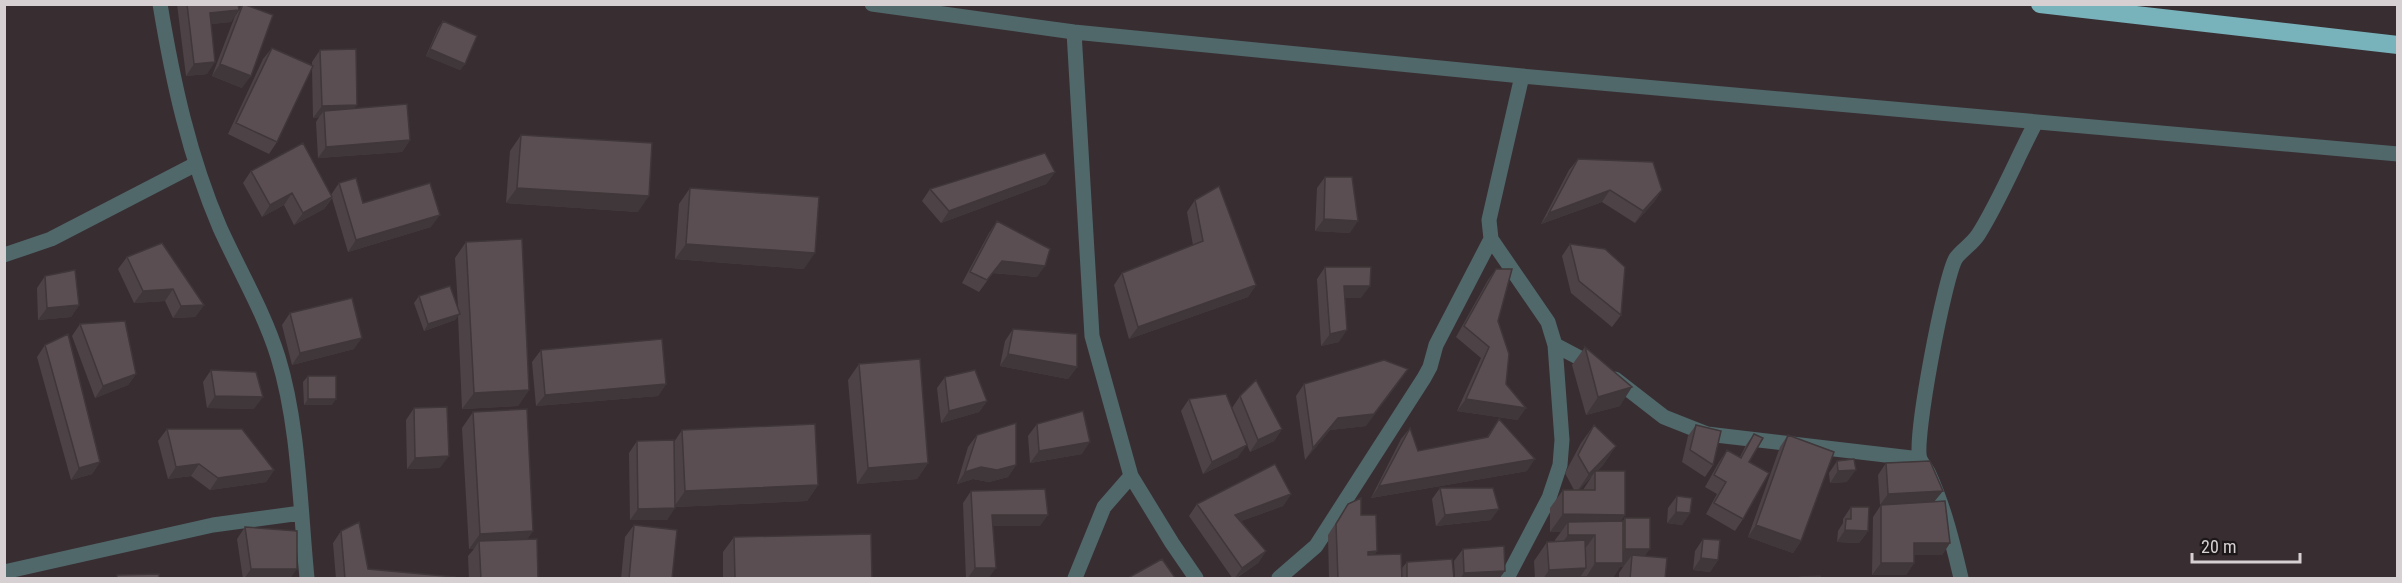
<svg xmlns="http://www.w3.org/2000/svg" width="2402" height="583" font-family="'Roboto Condensed',sans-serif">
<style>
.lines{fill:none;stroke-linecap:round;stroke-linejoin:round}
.street{stroke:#51686b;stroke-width:15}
.highway{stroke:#78b2bb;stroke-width:18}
.wall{fill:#4d4347;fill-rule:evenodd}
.shaded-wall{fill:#3f3739}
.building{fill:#5a4e52;stroke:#3f3739;stroke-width:1.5}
</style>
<rect width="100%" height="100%" fill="#382e32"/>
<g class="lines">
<path class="street" d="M160,4C173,82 189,156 220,228C240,272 264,312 278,357C299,425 300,507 307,578
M872,4L1074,32L1522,76L2398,154
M1074,32L1092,336L1131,476L1172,543L1196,578
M4,255L51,239L196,164
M1555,345L1595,366
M1615,379L1664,417L1707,434L1920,459
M4,572L213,525L301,513
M1075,578L1104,507L1131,476
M1279,578L1316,546L1424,378L1430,367L1436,345L1491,239
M1507,578L1549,498L1560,465L1562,440L1555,345L1548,322L1491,239L1489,220L1522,76
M1961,578C1953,543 1944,507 1929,474C1927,469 1922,464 1920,459C1913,441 1945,275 1956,258C1962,250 1972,244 1978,235C1999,202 2017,158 2036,122"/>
<path class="highway" d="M2040,4L2398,45"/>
</g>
<path class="wall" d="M177,4H238L231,22L211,24L207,74L186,76Z
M243,4L242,88L212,76L235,16Z
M443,21L465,64L460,70L426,56L438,28Z
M272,48L312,66V62L320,50L355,108L410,140L402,152L318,158L316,122L319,117L313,118L312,67L277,142L269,154L228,134L263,59Z
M521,135L638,212L506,203L510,151Z
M1578,159L1662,190L1654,202L1635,223L1602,202L1541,224L1569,170Z
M251,171L331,195L339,183L363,203L431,227L348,252L332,198L324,209L294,225L284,205L262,217L243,183Z
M1055,172L1046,184L941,223L922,201L930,189Z
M1325,177L1350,233L1315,231L1317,188Z
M690,188L804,269L675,259L679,204Z
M1195,200L1256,285L1248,297L1129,339L1114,285L1122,273L1193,245L1187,212Z
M997,221L1037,277L993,273L979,292L962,283L989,233Z
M466,242L529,390L518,406L462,409L458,316L455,320L424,331L414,303L419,296L458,307L455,258Z
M1570,244L1621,315L1612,327L1571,293L1562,256Z
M127,257L204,305L195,317L173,318L165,301L134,303L118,269Z
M1325,267L1361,298H1345L1339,342L1321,346L1317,279Z
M1496,269L1498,321L1506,384L1518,420L1457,411L1481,358L1456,337L1488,280Z
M45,276L79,305L71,317L38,320L37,288Z
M290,313L354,349L292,365L282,325Z
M80,324L136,374L128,385L95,398L72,336Z
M1013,329L1077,367L1068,379L1000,366L1005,341Z
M45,345L100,462L92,474L71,480L37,357Z
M1585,347L1620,406L1586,415L1572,365Z
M541,350L666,384L658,396L536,406L532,362Z
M859,364L928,463L917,479L857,484L848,380Z
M211,370L254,409L207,408L203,382Z
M308,376L332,405H304L303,382Z
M945,377L987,401L979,412L941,423L937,388Z
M1304,384L1366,426L1330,430L1305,460L1296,396Z
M1240,396L1282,429L1274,441L1250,452L1232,408Z
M1189,399L1238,457L1203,474L1181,411Z
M414,408L440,468L407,469L406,420Z
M473,412L533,531L527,539L538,579H469L468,556L474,549H469L462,428Z
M1499,419L1527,471L1371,498L1401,439L1410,428L1418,451L1487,437Z
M1037,424L1082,454L1030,463L1028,436Z
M1594,425L1616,446L1603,465L1597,471L1625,515L1620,521H1623L1625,518L1645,556L1665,579H1619V573L1623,567H1620L1612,579H1535L1534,561L1547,542H1555V540L1561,532H1550V508L1563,490H1574L1565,473L1581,443ZM1592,476L1583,490H1579Z
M1696,425L1713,465L1705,477L1682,462L1688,436Z
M167,429L274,470L266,482L210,490L191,476L168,479L158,441Z
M682,430L818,485L807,501L675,507L667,520H630L629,453L637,441L674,442Z
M1754,434L1749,462L1743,519L1735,531L1706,514L1717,494L1705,487L1719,462L1727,450L1740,457L1746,445Z
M977,435L1016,465L1008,477L989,482L973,479L957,484L968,447Z
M1788,435L1801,541L1793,553L1748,537L1780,447Z
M1837,461L1847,482L1830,483L1829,473Z
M1886,463L1935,502L1950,543L1942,555H1914V563L1906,575H1872L1873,517L1881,505H1880L1878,475Z
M1440,488L1491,520L1436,526L1432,499Z
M971,491L1040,526H993L988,579H966L963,503Z
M1291,494L1283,506L1241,521L1266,551L1258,563L1235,579H1233L1189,516L1197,504Z
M1677,496L1690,513L1682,525L1667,523L1668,508Z
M1348,504L1361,515L1377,551L1374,555L1402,568L1407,562L1454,578L1453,579H1329L1328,535Z
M1851,507L1868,531L1859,543L1837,542L1838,531L1843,523V519Z
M634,525L672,579H621L625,537Z
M245,527L290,579H243L237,539Z
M341,531L368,569L455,579H336L333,543Z
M734,537L872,579H723V552Z
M1703,539L1718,560L1710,572L1693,570L1695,551Z
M1463,549L1499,579H1455L1454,561Z"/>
<path class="shaded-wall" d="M239,10L231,22L201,25L210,13Z
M430,49L465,64L460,70L426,56Z
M215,62L207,74L186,76L194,64Z
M220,64L251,76L242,88L212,76Z
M357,105L349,117L324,111L319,117L313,118L322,106Z
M410,140L402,152L318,158L326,147Z
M1055,172L1046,184L941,223L949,211Z
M517,188L649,196L638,212L506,203Z
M1610,190L1602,202L1541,224L1549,213Z
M1662,190L1654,202L1635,223L1643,211Z
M292,193L284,205L262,217L270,205Z
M332,197L324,209L294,225L303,213Z
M440,215L431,227L348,252L356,240Z
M1324,219L1358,221L1350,233L1315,231Z
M686,244L815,253L804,269L675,259Z
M1002,261L1045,266L1037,277L993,273L979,292Z
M1256,285L1248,297L1129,339L1138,327Z
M1344,286H1370L1361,298H1336Z
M173,289L165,301L134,303L143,291Z
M79,305L71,317L38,320L47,308Z
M204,305L195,317L173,318L181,306Z
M460,314L455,320L424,331L428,324Z
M1347,330L1339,342L1321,346L1330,334Z
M362,338L354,349L292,365L300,353Z
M1008,354L1077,367L1068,379L1000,366Z
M136,374L128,385L95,398L103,386Z
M1400,381L1366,426L1330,430L1305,460L1313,448L1338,418Z
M666,384L658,396L536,406L545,395Z
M1632,387L1620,406L1586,415L1598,397Z
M529,390L518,406L462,409L474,393Z
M215,396L263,397L254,409L207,408Z
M308,399H336L332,405H304Z
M1466,399L1526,408L1518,420L1457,411Z
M987,401L979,412L941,423L949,411Z
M1282,429L1274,441L1250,452L1258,440Z
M1090,442L1082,454L1030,463L1039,451Z
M1247,445L1238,457L1203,474L1212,462Z
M1616,446L1603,465L1595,473V471L1592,476L1576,493L1589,474Z
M449,456L440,468L407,469L415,458Z
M1535,459L1527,471L1371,498L1379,486Z
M100,462L92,474L71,480L79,468Z
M928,463L917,479L857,484L868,468Z
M199,464L191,476L168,479L176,467Z
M1016,465L1008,477L989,482L973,479L957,484L965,472L981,467Z
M274,470L266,482L210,490L218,478Z
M1856,470L1847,482L1830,483L1838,471Z
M818,485L807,501L674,507L685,491Z
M1943,491L1934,502L1880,505L1888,494Z
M1291,494L1283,506L1227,526L1235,515Z
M675,508L667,520H630L638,509Z
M1499,509L1491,520L1436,526L1445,515Z
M1676,512L1690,513L1682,525L1667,523Z
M1563,514L1625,515L1612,533L1568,522L1561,532H1550Z
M992,515H1048L1040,526H984Z
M1756,525L1801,541L1793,553L1748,537Z
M1845,530L1868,531L1859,543L1837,542Z
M533,531L522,546L479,541L474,549H469L480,534Z
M1568,535H1595L1582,553H1555Z
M1914,543H1950L1942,555H1906Z
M1625,549H1650L1637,567L1632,555L1623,567H1620L1612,579H1585L1595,563H1615Z
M1266,551L1258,563L1234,579L1242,568Z
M1377,551L1368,563V552Z
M1701,558L1718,560L1710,572L1693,570Z
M1881,563H1914L1906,575H1872Z
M975,568H996L988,579H967Z
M1586,568L1579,579L1549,577L1548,579H1543L1549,570Z
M251,569H297L290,579H244Z
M1505,571L1499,579H1460L1464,573Z"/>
<path class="building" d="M187,4H238L239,10L210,13L215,62L194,64Z
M243,4L273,15L251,76L220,64Z
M443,21L477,36L465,64L430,49Z
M272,48L313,66L277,142L236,123Z
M356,49L357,105L322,106L320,50Z
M407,104L410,140L326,147L324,111Z
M521,135L652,143L649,196L517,188Z
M303,143L332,197L303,213L292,193L270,205L251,171Z
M1045,153L1055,172L949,211L930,189Z
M1578,159L1653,162L1662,190L1643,211L1610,190L1549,213Z
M1325,177H1352L1358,221L1324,219Z
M356,178L363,203L430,183L440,215L356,240L339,183Z
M1219,186L1256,285L1138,327L1122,273L1203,241L1195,200Z
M690,188L819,197L815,253L686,244Z
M997,221L1050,249L1045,266L1002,261L987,280L970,272Z
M522,239L529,390L474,393L466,242Z
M162,243L204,305L181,306L173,289L143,291L127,257Z
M1570,244L1605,249L1625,267L1621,315L1579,281Z
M1325,267H1371L1370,286H1344L1347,330L1330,334Z
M1496,269H1512L1498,321L1509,354L1506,384L1526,408L1466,399L1489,347L1464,326Z
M75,270L79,305L47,308L45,276Z
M450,286L460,314L428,324L419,296Z
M352,298L362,338L300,353L290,313Z
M125,321L136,374L103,386L80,324Z
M1013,329L1077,334V367L1008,354Z
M68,334L100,462L79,468L45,345Z
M662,339L666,384L545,395L541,350Z
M1585,347L1632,387L1598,397Z
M920,359L928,463L868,468L859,364Z
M1384,360L1408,369L1374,414L1338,418L1313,448L1304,384Z
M211,370L256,372L263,397L215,396Z
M975,370L987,401L949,411L945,377Z
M308,376H336V399H308Z
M1256,380L1282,429L1258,440L1240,396Z
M1226,394L1247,445L1212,462L1189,399Z
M447,407L449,456L415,458L414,408Z
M527,409L533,531L480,534L473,412Z
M1083,411L1090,442L1039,451L1037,424Z
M1499,419L1535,459L1379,486L1410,428L1418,451L1488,437Z
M1016,423V465L997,470L981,467L965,472L977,435Z
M815,424L818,485L685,491L682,430Z
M1594,425L1616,446L1589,474L1578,455Z
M1696,425L1721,431L1713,465L1690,450Z
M167,429H242L274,470L218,478L199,464L176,467Z
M1754,434L1763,438L1749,462L1769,473L1743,519L1714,503L1726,482L1714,475L1727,450L1741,458Z
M1788,435L1834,452L1801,541L1756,525Z
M674,440L675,508L638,509L637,441Z
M1854,459L1856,470L1838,471L1837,461Z
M1930,461L1943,491L1888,494L1886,463Z
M1275,464L1291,494L1235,515L1266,551L1242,568L1197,504Z
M1595,471H1625V515L1563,514V490H1595Z
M1440,488H1493L1499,509L1445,515Z
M1045,489L1048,515H992L996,568H975L971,491Z
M1677,496L1692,498L1690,513L1676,512Z
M1361,498V515H1376L1377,551L1368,552V555L1401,554L1402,579H1338L1336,524L1348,504Z
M1945,501L1950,543H1914V563H1881V505Z
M1851,507H1869L1868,531L1845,530L1846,519H1851Z
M1625,518H1650V549H1625Z
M1623,521V563H1595V535H1568V522Z
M359,522L368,569L455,577V579H345L341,531Z
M634,525L677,530L672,579H629Z
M245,527L297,531V569H251Z
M871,534L872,579H735L734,537Z
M537,539L538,579H481L479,541Z
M1703,539L1720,540L1718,560L1701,558Z
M1585,540L1586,568L1549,570L1547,542Z
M1504,546L1505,571L1464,573L1463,549Z
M1632,555L1667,558L1665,579H1630Z
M1162,559L1176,579H1126Z
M1452,559L1454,578L1407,579V562Z
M159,574V579H117V575Z
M1820,576L1821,579H1800V577Z
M1549,577H1586V579H1549Z"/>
<rect width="2402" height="583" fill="none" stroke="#d7d0d2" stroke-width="12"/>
<path d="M2192 553v9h108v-9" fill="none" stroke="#d7d0d2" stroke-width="3"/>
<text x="2201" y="553" font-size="18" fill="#d7d0d2" stroke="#1c1719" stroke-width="4.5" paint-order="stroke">20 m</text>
</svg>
